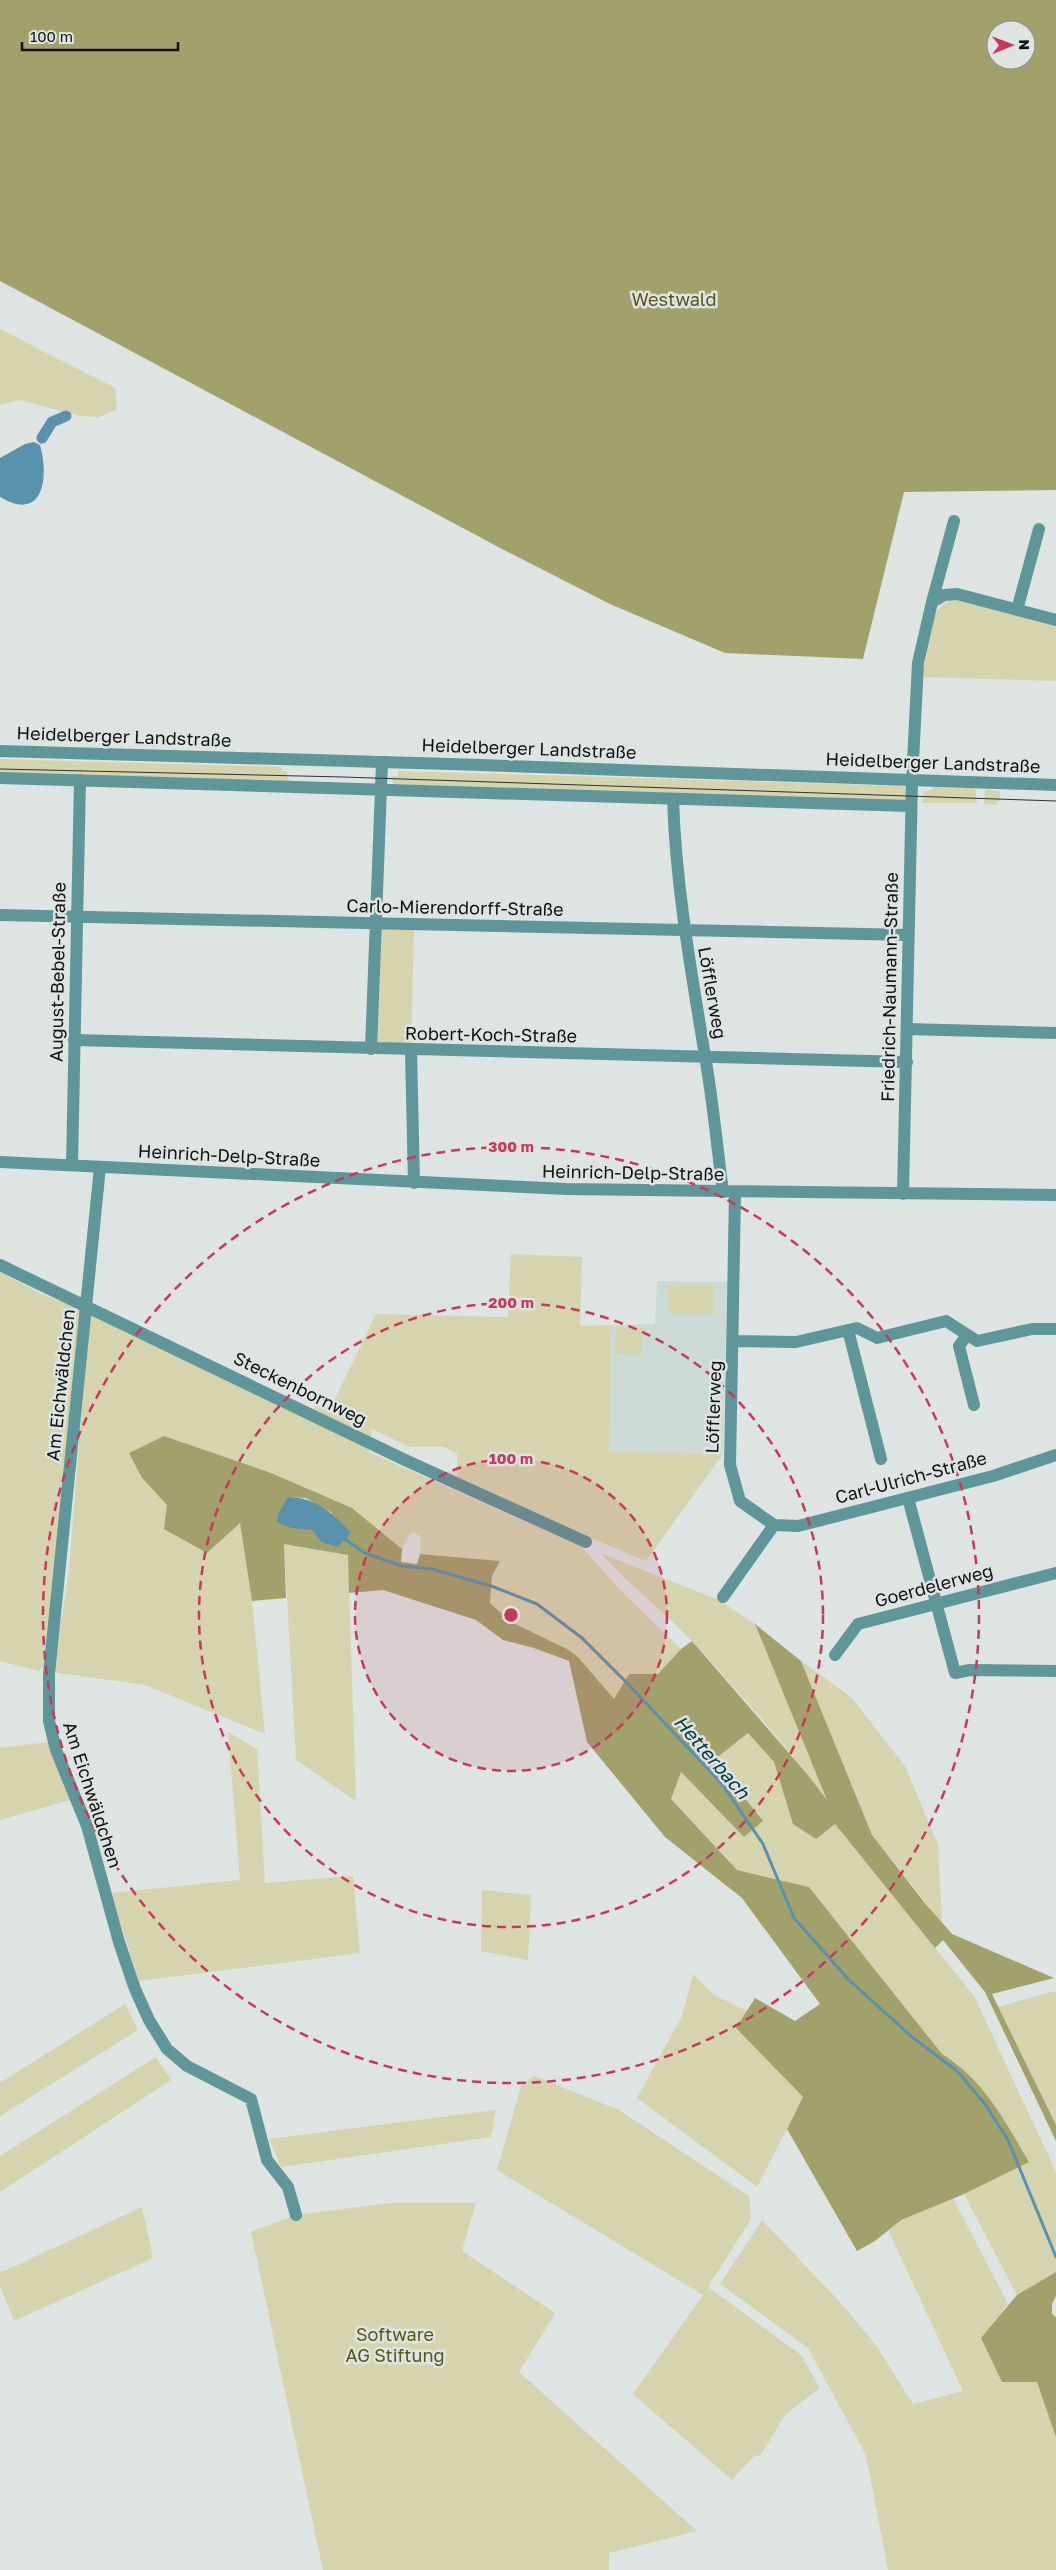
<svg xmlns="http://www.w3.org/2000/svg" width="1056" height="2570" font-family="'Golos Text',sans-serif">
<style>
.built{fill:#cbdad4}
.green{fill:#d5d4ae}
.forest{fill:#a2a06b;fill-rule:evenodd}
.water{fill:#5a92ae}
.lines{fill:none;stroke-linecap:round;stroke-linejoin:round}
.stream{stroke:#5a92ae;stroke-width:3}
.canal{stroke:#5a92ae;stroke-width:11}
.minor{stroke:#5e9699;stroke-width:12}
.tertiary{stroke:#5e9699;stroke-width:12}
.tram{stroke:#303231;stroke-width:1}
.ring{fill:none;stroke:#c83858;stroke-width:2.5;stroke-dasharray:9 6}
.labels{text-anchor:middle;stroke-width:5;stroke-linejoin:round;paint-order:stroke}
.park-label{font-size:18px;fill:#585516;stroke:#dde4e1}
.street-label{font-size:18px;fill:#111312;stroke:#dde4e1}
.water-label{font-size:19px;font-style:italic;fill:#02364a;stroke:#dde4e1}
.centre{fill:#c83858;stroke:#dde4e1;stroke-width:2.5}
.ring-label{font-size:15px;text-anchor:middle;font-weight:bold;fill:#c83858;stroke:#dde4e1;stroke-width:5;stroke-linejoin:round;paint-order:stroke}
</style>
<rect width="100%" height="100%" fill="#dde4e1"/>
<path class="built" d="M657,1281L727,1282L723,1454L609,1452L612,1325L655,1324Z"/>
<path class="green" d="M0,329L115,388L117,409L99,417L80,416L20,400L0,405Z
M957,598L1056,624V681L922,677L935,614C941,604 946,601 957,598Z
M0,759L281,767L282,771H287L289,784L0,773Z
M398,771L903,786L906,788L907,801L394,784L391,776H398Z
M933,787L975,788L977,803H922L924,791H930Z
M985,789L1000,792V801H997V805L984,804Z
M375,923L414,925L411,1051L371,1049Z
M511,1254L582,1257L580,1326L612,1325L609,1452L723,1454L646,1561L457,1483V1454L444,1447H410L372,1429L369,1452L582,1547L621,1591L681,1649L658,1674H629L614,1700L578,1657L567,1649L511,1622L490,1603L492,1576L500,1561L420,1554L421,1537L414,1532L409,1535L402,1549L352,1508L271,1473L164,1436L142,1478L167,1505L240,1523L252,1601L265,1734L145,1685L53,1672L69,1572L89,1315L307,1418L317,1404L330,1409L376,1314L508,1317Z
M0,1272L42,1294L81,1309L46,1661L39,1671L0,1661Z
M668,1286H713V1314L668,1313Z
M616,1328H642L641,1353L615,1354Z
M284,1543L348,1555L356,1801L296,1760Z
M602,1554L719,1600L755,1624L828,1802C787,1747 740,1693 693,1642C664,1611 630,1586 602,1554Z
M801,1661L851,1697L905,1766L938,1845L942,1923L872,1835Z
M228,1732L257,1749L265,1883L353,1876L360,1953L139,1981L111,1893L240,1880Z
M748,1733L774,1762L793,1824L816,1838L834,1823L974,1996L1056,2172V2272L1017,2295L964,2194L1029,2162L958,2064L942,2054L809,1887L737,1870L671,1799L681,1772L744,1837L762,1821L714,1760Z
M49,1742L70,1800L0,1820V1748Z
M482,1890L531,1895L528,1960L481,1951Z
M693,1974L711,1993L747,2011L736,2028L803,2097L757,2187L637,2098L682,2016Z
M1051,1992H1056V2125L998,2007Z
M125,2004L138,2030L0,2116V2083Z
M156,2057L171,2080L0,2192V2156Z
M534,2076L619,2110L749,2196L751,2219L708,2287L801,2355L820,2388L785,2415L760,2456L755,2455L732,2480L633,2394L703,2295L497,2170L521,2086Z
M496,2110L491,2137L281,2167L269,2139Z
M953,2198L1008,2304L1002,2311L1037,2381L1056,2437V2570H888L866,2455L808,2348L720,2284L762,2220L839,2301L876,2345L913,2404L963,2391L888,2230L900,2220Z
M391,2203H476L462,2251L555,2313L519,2372L697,2531L609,2553V2570H323L251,2232L296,2215Z
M142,2207L153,2258L14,2321L0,2286V2273Z"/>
<path class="forest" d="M0,0H1056V490L904,492L863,659L725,653L610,604L504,550L0,281ZM996,30H1026V60H996Z
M164,1436L271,1473L352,1508L402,1549L401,1562L417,1564L420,1554L500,1561L492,1576L490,1603L511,1622L567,1649L578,1657L614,1699L629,1674H658L681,1649L692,1641L807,1774L827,1800L755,1624L801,1661L872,1835L924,1902L952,1934L1054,1978L992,1994L1056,2125V2141L985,1992L943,1940L935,1948L835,1824L816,1839L793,1824L774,1762L748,1733L714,1760L763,1821L744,1837L681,1772L671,1799L737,1870L809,1887L942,2054C983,2079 1005,2121 1029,2162L964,2194L901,2220L875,2241L857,2251L787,2129L803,2097L736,2028L755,1998L795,2021L820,2004L742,1898L665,1837L587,1742L569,1661L534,1648L503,1640L476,1620L383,1590L349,1593L348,1555L284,1544L286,1598L252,1601L240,1523L207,1553L164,1529L167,1505L142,1478L129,1453ZM288,1497L306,1498L332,1513L321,1542Z
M1056,2272V2296L1052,2304V2314L1056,2317V2437L1037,2382H1002L981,2338L1017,2295Z"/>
<path class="water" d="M34,442L40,445C49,477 44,523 0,497V458L25,444Z
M288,1497C318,1498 332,1513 351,1533L338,1547L321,1542L312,1530L291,1528L277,1522L278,1514Z"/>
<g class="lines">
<path class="stream" d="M345,1539L363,1552L401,1566L432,1569L494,1587L537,1604L582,1638L628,1684L722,1784L763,1844L794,1918L849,1980L912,2037L957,2071L985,2104L1008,2140L1056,2257"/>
<path class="canal" d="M42,438L52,422L66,416"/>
<path class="minor" d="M932,602L954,521
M1017,610L1039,529
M0,778L911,806
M673,800C676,887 691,970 705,1056C713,1101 717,1147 723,1192
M0,915L908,935
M907,1029L1056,1033
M74,1040L907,1062
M371,1049L382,762
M411,1051L414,1183
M0,1162L566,1189L1056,1195
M72,1165L80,780
M100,1167L49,1674V1721L56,1750L87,1826L119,1942L135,1989L149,2020L167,2049L187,2066L251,2099L267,2160L288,2187L296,2215
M735,1193L730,1465L740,1501L774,1525L798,1526L993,1476L1056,1455
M903,1194L912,781L918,663L932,602L944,595L957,594L1056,620
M0,1265L405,1460L586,1542
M848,1330L881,1459
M967,1335L959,1346L974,1405
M734,1341L796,1342L857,1328L877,1338L946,1321L977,1341L1032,1329H1056
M908,1498L955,1673L970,1670L1056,1671
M723,1597L774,1525
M835,1655L858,1624L1056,1573"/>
<path class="tertiary" d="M0,751L450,764L1056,785"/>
<path class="tram" d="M0,769L343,777L1056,801"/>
</g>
<circle cx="511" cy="1615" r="156" fill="#c83858" fill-opacity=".12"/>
<g class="ring">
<circle cx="511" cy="1615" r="156"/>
<circle cx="511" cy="1615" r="312"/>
<circle cx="511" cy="1615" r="468"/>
</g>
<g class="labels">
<g class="park-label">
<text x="674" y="306">Westwald</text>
<text x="395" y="2341">Software<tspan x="395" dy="21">AG Stiftung</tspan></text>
</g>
<g class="street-label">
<text transform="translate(124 737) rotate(2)" y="6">Heidelberger Landstraße</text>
<text transform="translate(529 749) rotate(2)" y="6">Heidelberger Landstraße</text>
<text transform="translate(933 763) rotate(2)" y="6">Heidelberger Landstraße</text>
<text transform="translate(455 908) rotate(1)" y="6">Carlo-Mierendorff-Straße</text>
<text transform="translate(58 972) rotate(-89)" y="6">August-Bebel-Straße</text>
<text transform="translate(890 987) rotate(-89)" y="6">Friedrich-Naumann-Straße</text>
<text transform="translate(712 993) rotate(80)" y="6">Löfflerweg</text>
<text transform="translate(491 1035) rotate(1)" y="6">Robert-Koch-Straße</text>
<text transform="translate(229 1156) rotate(3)" y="6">Heinrich-Delp-Straße</text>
<text transform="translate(633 1173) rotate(1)" y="6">Heinrich-Delp-Straße</text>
<text transform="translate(61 1385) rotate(-84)" y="6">Am Eichwäldchen</text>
<text transform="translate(300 1389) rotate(26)" y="6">Steckenbornweg</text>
<text transform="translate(714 1407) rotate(-88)" y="6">Löfflerweg</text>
<text transform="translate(911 1478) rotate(-15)" y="6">Carl-Ulrich-Straße</text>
<text transform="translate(934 1586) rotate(-15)" y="6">Goerdelerweg</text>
<text transform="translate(92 1795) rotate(72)" y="6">Am Eichwäldchen</text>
</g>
<g class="water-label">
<text transform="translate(712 1757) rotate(49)" y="7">Hetterbach</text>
</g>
</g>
<circle cx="511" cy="1615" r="8" class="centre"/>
<g class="ring-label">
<text x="511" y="1152">300 m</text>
<text x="511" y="1308">200 m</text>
<text x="511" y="1464">100 m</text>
</g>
<g transform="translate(1011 45) rotate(89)"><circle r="24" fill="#dde4e1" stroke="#8b908e"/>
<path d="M0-4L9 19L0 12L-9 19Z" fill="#c83858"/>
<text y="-8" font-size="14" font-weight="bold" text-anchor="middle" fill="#111312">N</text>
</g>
<path d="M22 42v8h156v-8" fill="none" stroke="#111312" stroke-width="2.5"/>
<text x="30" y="42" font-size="15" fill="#111312" stroke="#dde4e1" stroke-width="4" paint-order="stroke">100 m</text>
</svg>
